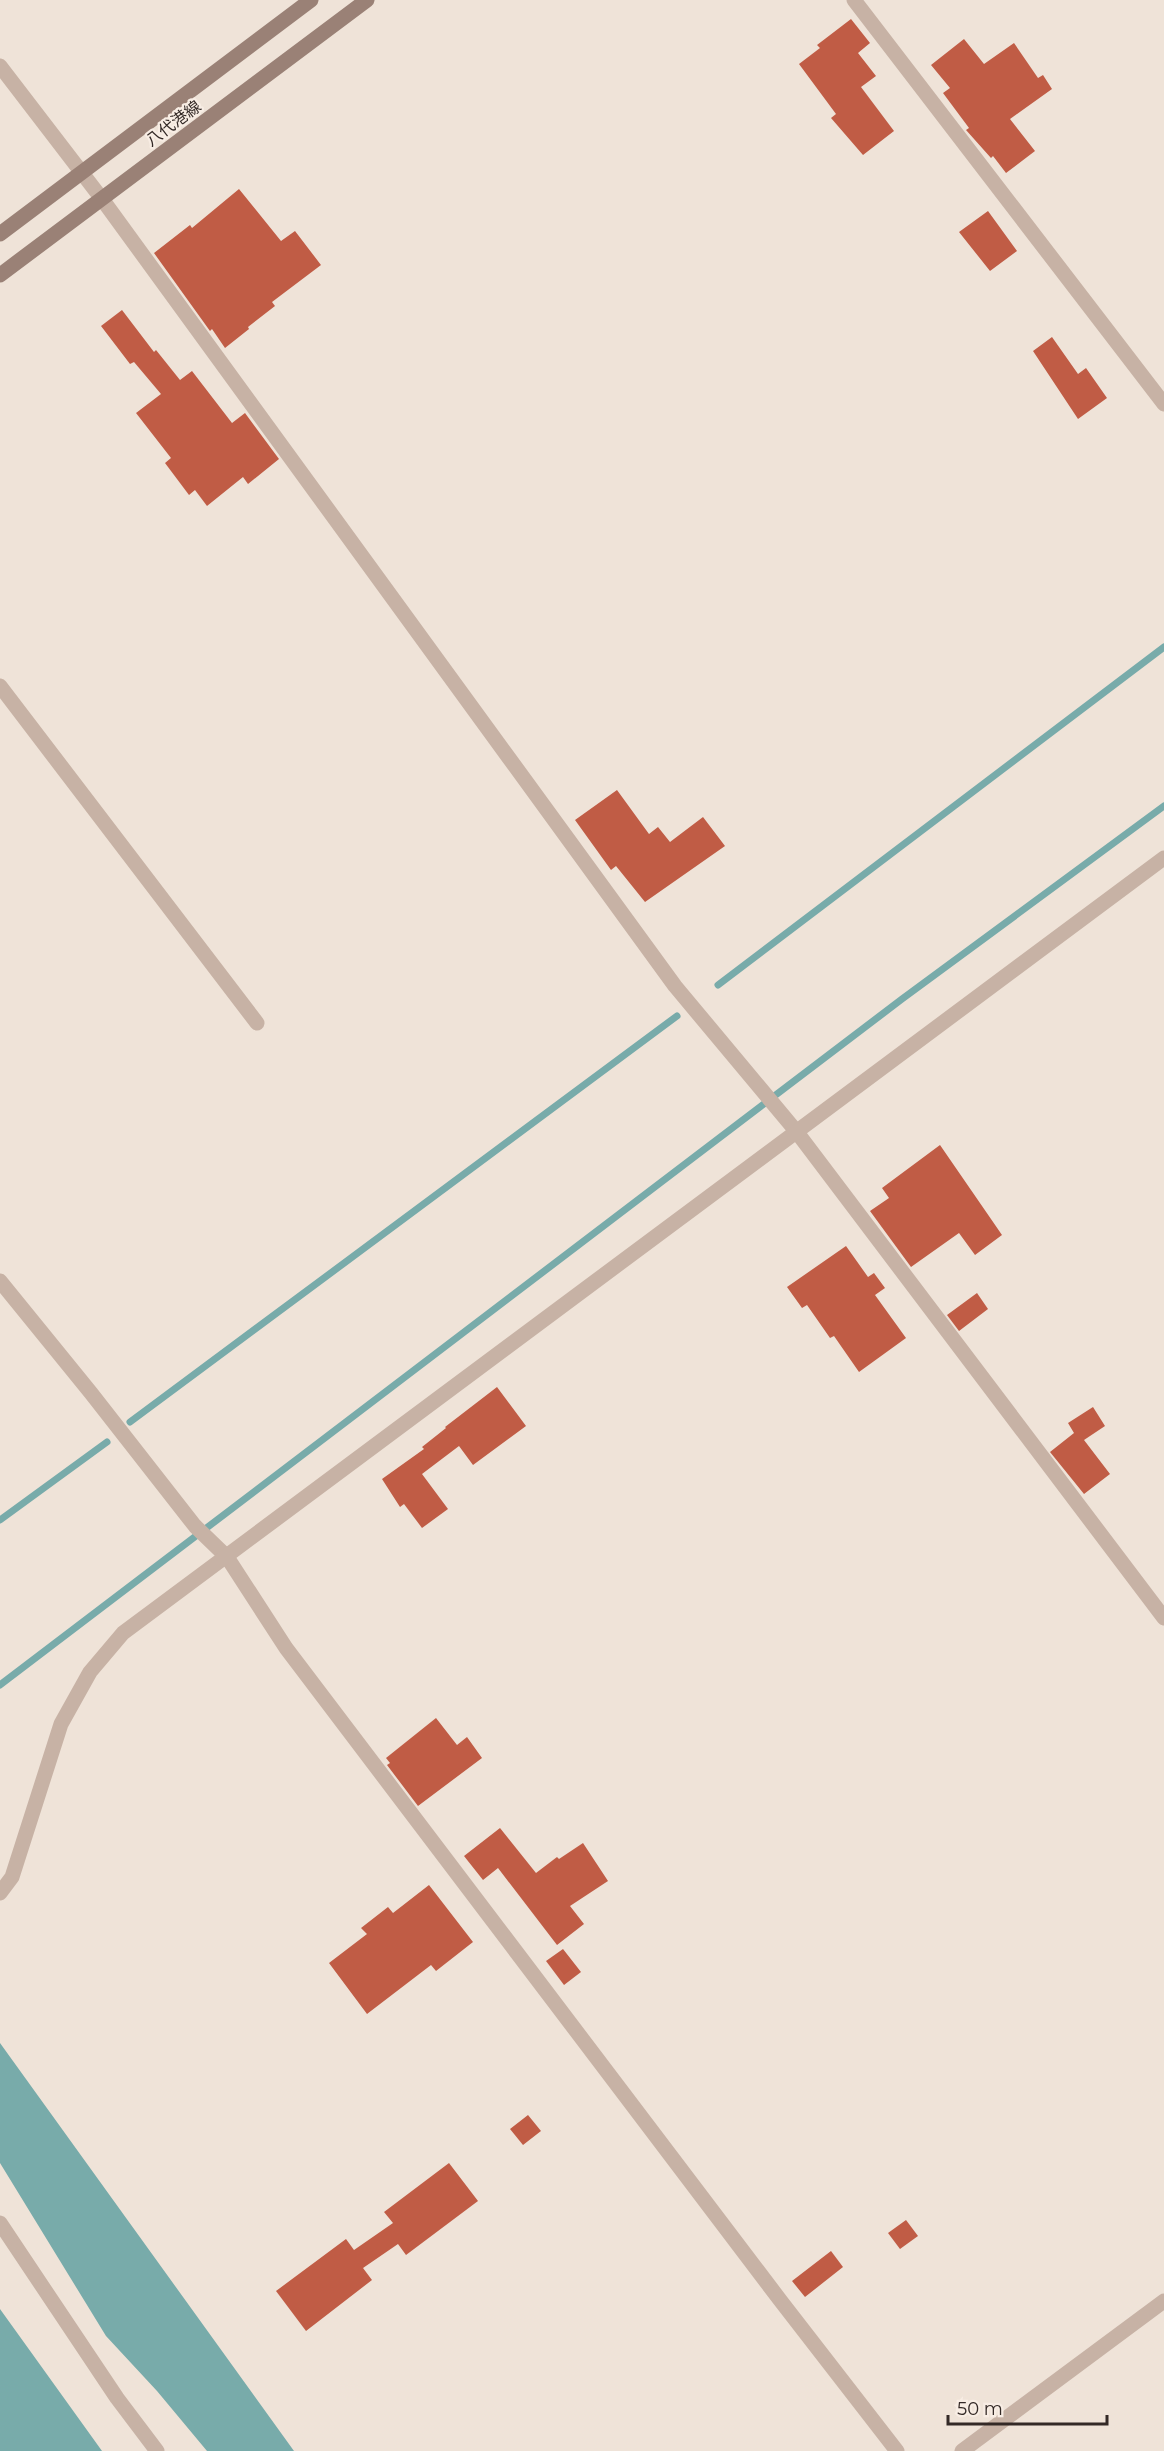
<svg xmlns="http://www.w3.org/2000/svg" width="1164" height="2451" font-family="Montserrat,'Noto Sans JP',sans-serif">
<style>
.water{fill:#78abaa}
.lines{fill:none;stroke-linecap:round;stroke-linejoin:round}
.stream{stroke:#78abaa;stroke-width:7}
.building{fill:#c05c45}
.minor{stroke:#c7b2a5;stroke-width:15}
.tertiary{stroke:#c7b2a5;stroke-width:15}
.secondary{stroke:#9a8176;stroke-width:15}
.labels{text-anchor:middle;stroke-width:4.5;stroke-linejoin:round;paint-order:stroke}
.street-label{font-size:16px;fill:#332926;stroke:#f8ede4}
</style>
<rect width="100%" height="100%" fill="#efe3d8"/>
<path class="water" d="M0,2043L294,2451H207L157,2391L106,2336L0,2163Z
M0,2309L102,2451H0Z"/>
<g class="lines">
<path class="stream" d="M718,985L1164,647
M130,1422L677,1016
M0,1520L107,1442
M0,1685L902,999L1164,806"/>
</g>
<path class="building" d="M851,19L870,43L858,53L876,76L861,87L894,131L863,155L831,118L836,114L799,64L820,48L817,45Z
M964,39L984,64L1014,43L1038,78L1043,75L1052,89L1010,119L1035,151L1006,173L993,156L991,158L966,130L969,128L943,93L950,88L931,65Z
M239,189L281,241L295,231L321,265L272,302L275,306L248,327L249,329L225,348L212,329L210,331L154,253L190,225L192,228Z
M988,211L1017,251L990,271L959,232Z
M122,310L154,352L156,350L180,380L192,371L232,423L245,413L279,459L248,484L243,477L207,506L195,490L189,495L165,463L171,458L136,413L161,394L134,362L130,364L101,326Z
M1052,337L1078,374L1086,368L1107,398L1078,419L1033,351Z
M617,790L649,834L658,827L670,842L703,817L725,846L645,902L616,866L611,870L575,820Z
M940,1145L1002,1235L975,1255L959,1233L911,1267L870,1211L889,1198L882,1188Z
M846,1246L868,1277L874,1273L885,1288L875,1295L906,1338L859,1372L834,1336L830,1338L807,1305L802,1308L787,1287Z
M977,1293L988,1309L959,1331L947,1315Z
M497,1387L526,1426L473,1465L459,1446L422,1474L448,1509L422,1528L404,1504L400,1507L382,1479L424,1449L422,1447L446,1428L445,1427Z
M1093,1407L1105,1426L1084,1440L1110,1474L1084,1494L1050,1452L1074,1433L1068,1423Z
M436,1718L457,1745L467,1737L482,1758L418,1806L387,1765L390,1763L386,1758Z
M500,1828L536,1873L557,1857L559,1859L583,1843L608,1881L570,1906L584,1924L557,1945L498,1868L483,1880L464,1856Z
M429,1885L473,1942L436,1971L431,1965L367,2014L329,1963L367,1934L361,1928L388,1907L393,1913Z
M563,1949L581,1972L564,1985L546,1961Z
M528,2115L541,2131L523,2145L510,2129Z
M449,2163L478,2201L406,2255L398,2244L363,2268L372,2280L306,2331L276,2291L346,2239L354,2250L393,2223L384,2212Z
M906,2220L918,2236L900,2249L888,2233Z
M831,2251L843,2267L805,2297L792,2281Z"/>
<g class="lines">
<path class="minor" d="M854,0L1164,404
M0,66L102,199L675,986L796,1131L1164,1618
M0,686L257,1023
M0,1281L91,1393L195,1526L227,1557L286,1648L780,2300L897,2451
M962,2451L1164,2301"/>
<path class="tertiary" d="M0,1893L12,1877L61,1724L90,1672L123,1633L1164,858
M0,2223L117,2398L157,2451"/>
<path class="secondary" d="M0,234L311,0
M0,275L367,0"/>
</g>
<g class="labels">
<g class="street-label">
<text transform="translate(173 123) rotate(-37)" y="6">八代港線</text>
</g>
</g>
<path d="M948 2415v9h159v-9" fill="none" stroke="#332926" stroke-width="3"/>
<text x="957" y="2415" font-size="18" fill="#332926" stroke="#f8ede4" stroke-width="4.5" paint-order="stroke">50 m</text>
</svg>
